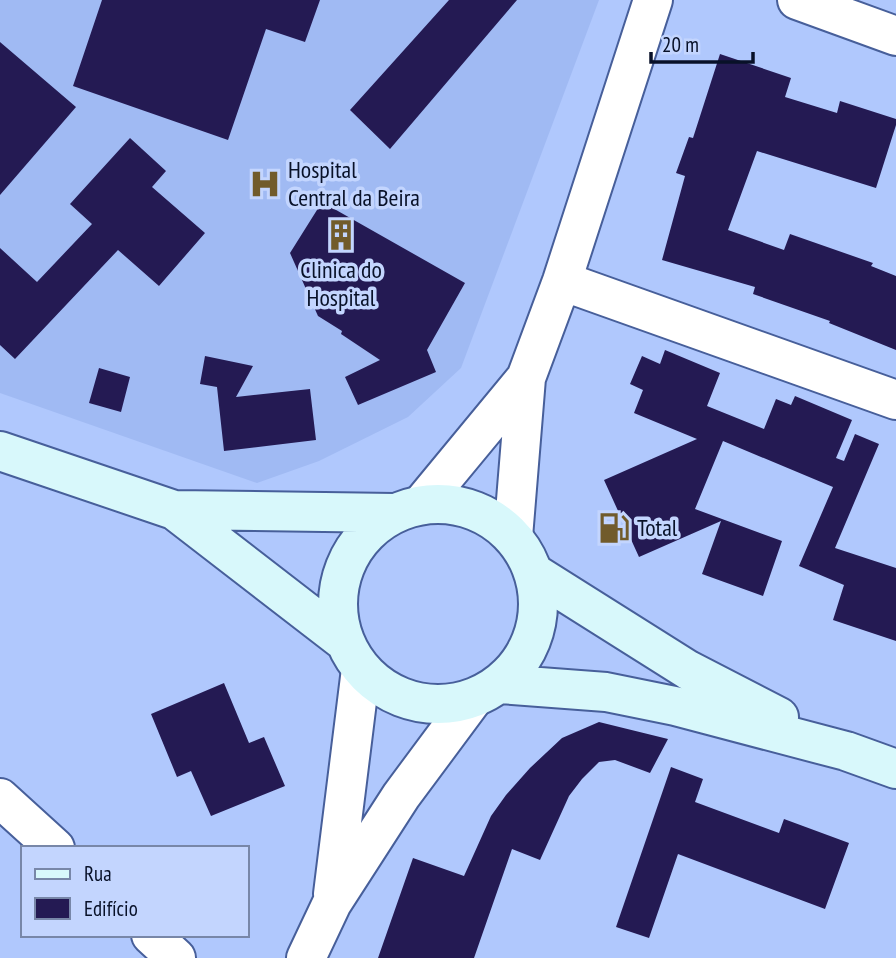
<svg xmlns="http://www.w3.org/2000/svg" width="896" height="958" font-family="'PT Sans Narrow',sans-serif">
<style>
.built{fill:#a0baf3}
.building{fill:#241a53}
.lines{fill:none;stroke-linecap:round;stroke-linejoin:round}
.street-casing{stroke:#475f9a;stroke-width:42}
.secondary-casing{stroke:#475f9a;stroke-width:42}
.street{stroke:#fff;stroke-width:38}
.secondary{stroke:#d8f8fb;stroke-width:38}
.labels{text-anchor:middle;stroke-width:7;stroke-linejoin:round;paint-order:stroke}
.poi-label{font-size:24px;fill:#081128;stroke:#c3d5fe;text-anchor:start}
</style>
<rect width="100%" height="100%" fill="#b0c8fd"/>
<path class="built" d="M0,0H599L461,368L408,417L319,461L257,483L0,393Z"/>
<path class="building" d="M102,0H320L305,42L266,29L228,140L73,86Z
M449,0H517L390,149L350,110Z
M0,42L76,107L0,195Z
M720,54L791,78L785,97L837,113L840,101L896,119V125L876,188L757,151L728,230L784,250L790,234L873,263L871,266L896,276V350L829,323L830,321L753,294L755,287L662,260L685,176L676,173L689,137L693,138Z
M130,138L166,171L152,187L205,233L159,286L118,250L15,359L0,345V248L37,282L92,224L70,204Z
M322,202L465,283L427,350L436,372L358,405L345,377L380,360L341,334L342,331L318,316L290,253Z
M665,350L720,373L707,406L764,429L776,399L791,405L795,396L852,420L836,458L844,461L855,434L879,444L835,548L896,568V641L833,620L844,585L799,566L833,487L723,441L695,509L782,541L763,596L702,574L721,521L639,557L604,480L697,439L634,413L643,390L630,384L642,356L660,364Z
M205,356L253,366L236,397L310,389L316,440L224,451L217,387L200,384Z
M99,368L130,377L121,412L89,403Z
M224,683L249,743L264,737L285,786L211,816L191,771L177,777L151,714Z
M599,722L668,739L650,773L615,760L599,762L582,779L569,796L540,860L512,849L474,958H378L413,858L464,876L491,816L506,795L530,768L562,738Z
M671,767L703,779L695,802L779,833L784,819L849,843L825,909L678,854L649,938L616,927Z"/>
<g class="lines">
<defs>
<path id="street" d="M797,0L896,36
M562,281L896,400
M421,505L526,378
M513,537L526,378L562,281L653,0
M0,798L55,848
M333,894L361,669
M151,935L176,958
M306,958L332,903L401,796L473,699"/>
<path id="secondary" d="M0,451L174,510L394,513
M338 604a100 100 0 1 1 200 0a100 100 0 1 1-200 0Z
M174,510L345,642
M534,573L688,670L779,717
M500,684L606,692L675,706L846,751L896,769"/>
</defs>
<use href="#street" class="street-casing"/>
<use href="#secondary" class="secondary-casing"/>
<use href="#street" class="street"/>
<use href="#secondary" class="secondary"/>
</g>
<defs>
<symbol id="hospital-bare" viewBox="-9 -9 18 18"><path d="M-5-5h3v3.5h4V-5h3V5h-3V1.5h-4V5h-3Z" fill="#715b2b" stroke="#c3d5fe" stroke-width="2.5" paint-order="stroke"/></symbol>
<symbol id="building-bare" viewBox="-9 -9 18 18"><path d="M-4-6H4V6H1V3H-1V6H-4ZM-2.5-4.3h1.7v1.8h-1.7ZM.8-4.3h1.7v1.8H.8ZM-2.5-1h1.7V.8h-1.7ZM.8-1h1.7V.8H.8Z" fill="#715b2b" stroke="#c3d5fe" stroke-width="2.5" paint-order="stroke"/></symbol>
<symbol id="fuel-bare" viewBox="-9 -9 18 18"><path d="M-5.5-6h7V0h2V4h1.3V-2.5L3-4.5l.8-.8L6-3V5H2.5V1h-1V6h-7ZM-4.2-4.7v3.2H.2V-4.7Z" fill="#715b2b" stroke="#c3d5fe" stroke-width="2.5" paint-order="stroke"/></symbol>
</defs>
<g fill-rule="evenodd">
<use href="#hospital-bare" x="243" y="162" width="44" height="44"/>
<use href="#building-bare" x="319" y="213" width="44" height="44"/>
<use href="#fuel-bare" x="592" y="506" width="44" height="44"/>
</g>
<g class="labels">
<g class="poi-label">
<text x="288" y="178">Hospital<tspan x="288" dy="28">Central da Beira</tspan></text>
<text x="341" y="278" text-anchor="middle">Clinica do<tspan x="341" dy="28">Hospital</tspan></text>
<text x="637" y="536">Total</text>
</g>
</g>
<rect x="21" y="846" width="228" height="91" fill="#c3d5fe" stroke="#7887a8" stroke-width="2"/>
<rect x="35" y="869" width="35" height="10" fill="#d8f8fb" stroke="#7887a8" stroke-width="2"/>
<text x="84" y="881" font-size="21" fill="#081128">Rua</text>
<rect x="35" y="898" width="35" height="21" fill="#241a53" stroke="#7887a8" stroke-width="2"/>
<text x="84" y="916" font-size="21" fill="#081128">Edifício</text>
<path d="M651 52v10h102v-10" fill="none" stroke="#081128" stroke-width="3.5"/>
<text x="662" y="52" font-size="21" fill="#081128" stroke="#c3d5fe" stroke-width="5" paint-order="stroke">20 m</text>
</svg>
